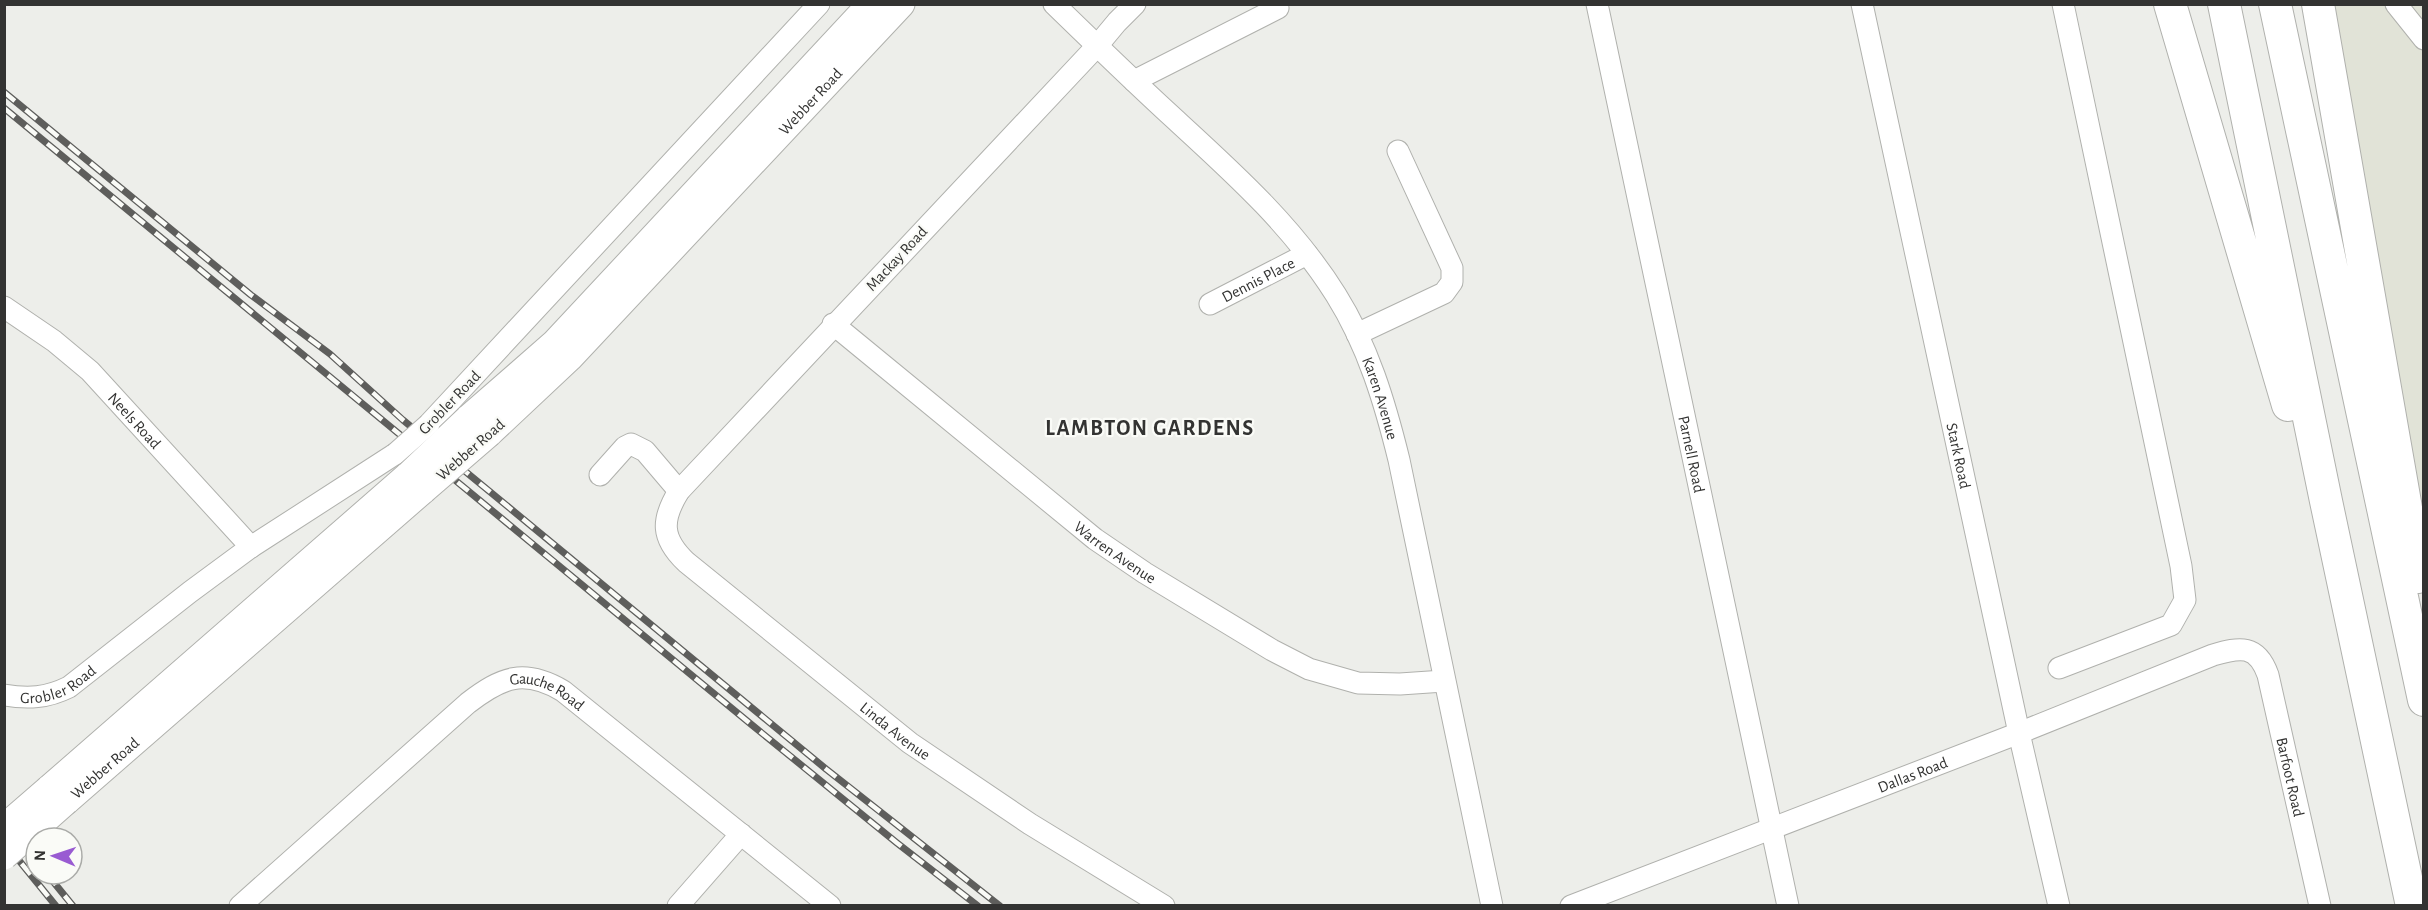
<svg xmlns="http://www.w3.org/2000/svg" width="2428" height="910" font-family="'Alegreya Sans',sans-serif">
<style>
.built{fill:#e1e3d7}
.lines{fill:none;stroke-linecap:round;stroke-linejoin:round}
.minor-casing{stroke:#b0b1ad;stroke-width:23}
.major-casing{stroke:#b0b1ad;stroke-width:29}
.highway-casing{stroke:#b0b1ad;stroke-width:34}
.minor{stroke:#fff;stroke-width:21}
.major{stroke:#fff;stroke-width:27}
.highway{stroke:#fff;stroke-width:32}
.rail-casing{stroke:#5e5e5c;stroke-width:7}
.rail{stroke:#fafbf7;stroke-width:4.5;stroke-dasharray:14;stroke-linecap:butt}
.minor-bridge-casing{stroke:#b0b1ad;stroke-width:23;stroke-linecap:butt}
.major-bridge-casing{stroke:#b0b1ad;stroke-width:29;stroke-linecap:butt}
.minor-bridge{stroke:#fff;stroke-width:21}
.major-bridge{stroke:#fff;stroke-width:27}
.labels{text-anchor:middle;stroke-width:4.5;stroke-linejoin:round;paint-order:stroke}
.street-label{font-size:16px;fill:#333332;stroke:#fafbf7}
.district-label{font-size:22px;font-weight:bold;letter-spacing:1.5px;fill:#333332;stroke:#fafbf7}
</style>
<rect width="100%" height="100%" fill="#edeeea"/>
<path class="built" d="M2304,5H2423V579Z"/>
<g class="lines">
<defs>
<g id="minor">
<path id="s1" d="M1054,4C1091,40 1128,76 1166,111C1228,168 1291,223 1336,295C1368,346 1385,403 1399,460L1492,906"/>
<path id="s2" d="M1135,4L1117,22L1097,46L679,491C661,520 661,538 686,562L910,743L1030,824L1164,906"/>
<path id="s3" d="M1597,4L1788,906"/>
<path id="s4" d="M1862,4L2019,733L2059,906"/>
<path d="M2396,4L2424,39"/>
<path d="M1134,81L1278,8"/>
<path id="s5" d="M1210,304L1307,254"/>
<path id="s6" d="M4,307L54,341L90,371L251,547"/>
<path id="s7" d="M833,324L1095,539L1145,573L1272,650L1309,669L1358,683L1400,684L1444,681"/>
<path d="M1357,334L1444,293L1452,282V268L1398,151"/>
<path d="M429,424L819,4"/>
<path d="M600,475L625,447L631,444L645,451L679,491"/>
<path d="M2059,668L2171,625L2185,600L2181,566L2063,4"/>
<path id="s8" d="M4,695C28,699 47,698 69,687L190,592L251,547L395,454"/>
<path id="s9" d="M240,906L468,703C502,677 524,668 563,691L830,906"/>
<path d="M678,906L741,834"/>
<path id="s10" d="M1571,906L2019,733L2213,655C2240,647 2257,644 2268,675L2320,906"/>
</g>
<g id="major">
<path d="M468,419L555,343L871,4"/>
<path id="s11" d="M489,433L569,358L901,4"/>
<path d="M49,789L409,475"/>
<path id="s12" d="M66,801L423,490"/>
</g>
<path id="highway" d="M2170,4L2288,405
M2224,4L2326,501L2412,906
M2275,4L2424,700
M2318,4L2418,577"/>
</defs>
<use href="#minor" class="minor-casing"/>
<use href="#major" class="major-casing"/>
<use href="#highway" class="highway-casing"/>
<use href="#minor" class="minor"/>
<use href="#major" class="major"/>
<use href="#highway" class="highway"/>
<defs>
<path id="rail" d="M4,92L251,295L330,354L403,420L826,769L1000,906
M4,108L752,725L897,843L978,906
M4,821L36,860
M4,842L56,906
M47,874L73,906"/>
</defs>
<use href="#rail" class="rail-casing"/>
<use href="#rail" class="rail"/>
<defs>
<path id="minor-bridge" d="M395,454L429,424"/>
<path id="major-bridge" d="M409,475L468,419
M423,490L489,433
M4,828L49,789
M4,856L66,801"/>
</defs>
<use href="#minor-bridge" class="minor-bridge-casing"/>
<use href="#major-bridge" class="major-bridge-casing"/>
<use href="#minor-bridge" class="minor-bridge"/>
<use href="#major-bridge" class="major-bridge"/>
</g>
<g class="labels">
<g class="street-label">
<text dy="6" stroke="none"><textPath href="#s11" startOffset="462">Webber Road</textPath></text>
<text transform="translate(896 258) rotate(-47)" y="6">Mackay Road</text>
<text dy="6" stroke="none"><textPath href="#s5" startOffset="54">Dennis Place</textPath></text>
<text dy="6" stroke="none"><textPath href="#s1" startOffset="519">Karen Avenue</textPath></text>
<text transform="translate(449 402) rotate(-46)" y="6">Grobler Road</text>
<text dy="6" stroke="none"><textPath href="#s6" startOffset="174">Neels Road</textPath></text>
<text transform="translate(470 449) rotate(-41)" y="6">Webber Road</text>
<text dy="6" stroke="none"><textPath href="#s3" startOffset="460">Parnell Road</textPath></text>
<text dy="6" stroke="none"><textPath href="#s4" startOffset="462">Stark Road</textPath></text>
<text dy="6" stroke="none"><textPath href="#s7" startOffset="363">Warren Avenue</textPath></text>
<text dy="6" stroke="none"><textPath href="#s8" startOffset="57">Grobler Road</textPath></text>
<text dy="6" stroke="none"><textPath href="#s9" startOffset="394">Gauche Road</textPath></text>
<text dy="6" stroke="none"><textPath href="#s2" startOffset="1016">Linda Avenue</textPath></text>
<text dy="6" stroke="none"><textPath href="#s12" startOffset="51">Webber Road</textPath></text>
<text dy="6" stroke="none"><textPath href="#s10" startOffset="366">Dallas Road</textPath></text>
<text dy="6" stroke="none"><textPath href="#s10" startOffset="862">Barfoot Road</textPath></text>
</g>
<g class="district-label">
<text x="1150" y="435">LAMBTON GARDENS</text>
</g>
</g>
<rect width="2428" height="910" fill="none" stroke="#333332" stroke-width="12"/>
<g transform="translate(54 856) rotate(272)"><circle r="28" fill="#fafbf7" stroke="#aaaba8" stroke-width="1.5"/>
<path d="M0-4.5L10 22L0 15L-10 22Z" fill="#995bd2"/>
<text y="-9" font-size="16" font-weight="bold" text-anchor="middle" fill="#333332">N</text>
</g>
</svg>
